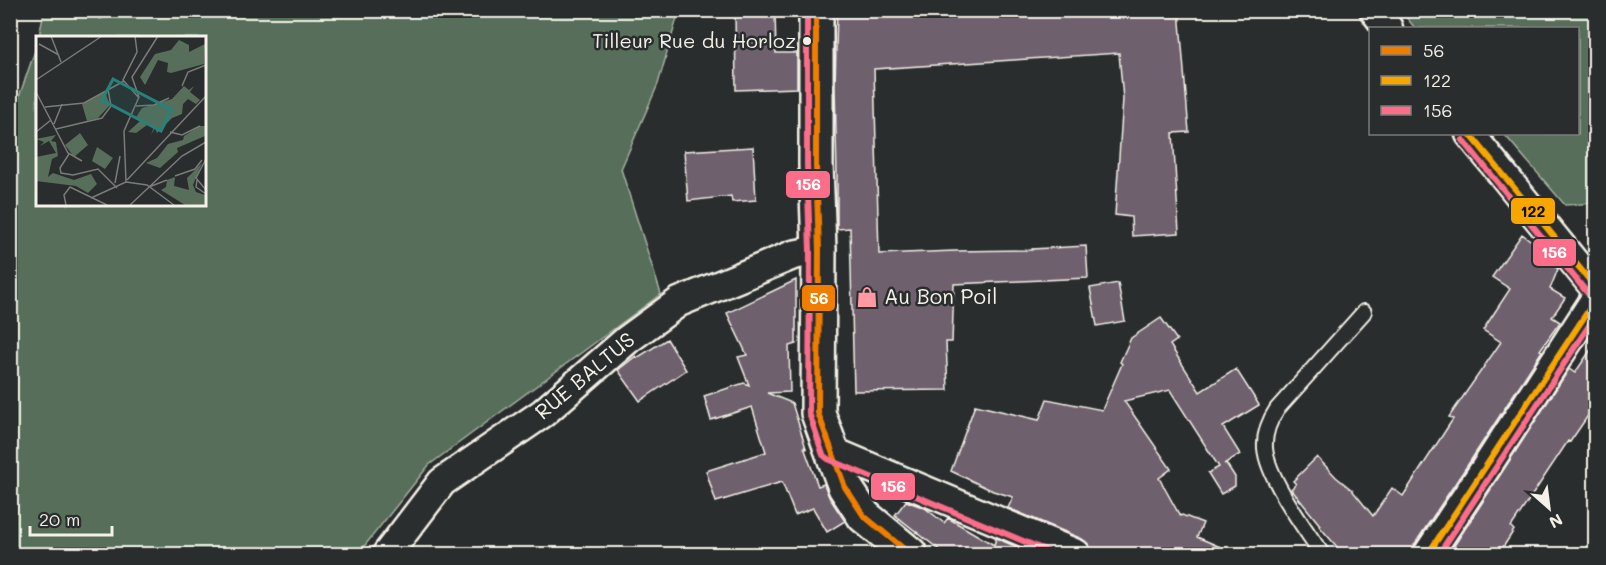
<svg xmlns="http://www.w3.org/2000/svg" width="1606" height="565" font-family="Mali,sans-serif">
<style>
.green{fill:#576e5a;stroke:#a6b0a1;stroke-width:1.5}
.building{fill:#6e606d;stroke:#f4f1e8;stroke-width:1.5}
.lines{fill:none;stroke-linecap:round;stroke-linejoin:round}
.lane-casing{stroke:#f4f1e8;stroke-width:18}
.street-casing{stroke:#f4f1e8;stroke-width:33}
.secondary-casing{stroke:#f4f1e8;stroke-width:38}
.lane{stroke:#2a2d2e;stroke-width:14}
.street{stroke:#2a2d2e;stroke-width:28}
.secondary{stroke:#2a2d2e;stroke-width:33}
.bus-1-casing{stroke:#2a2d2e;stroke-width:10}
.bus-2-casing{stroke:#2a2d2e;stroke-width:10}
.bus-3-casing{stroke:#2a2d2e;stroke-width:10}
.bus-1{stroke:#ef7d00;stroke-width:6}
.bus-2{stroke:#f7a600;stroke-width:6}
.bus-3{stroke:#fb6d88;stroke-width:6}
.bus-dot{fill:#f4f1e8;stroke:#2a2d2e;stroke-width:2}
.labels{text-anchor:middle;stroke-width:5;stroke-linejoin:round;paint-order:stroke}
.bus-label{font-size:20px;fill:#f4f1e8;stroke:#2a2d2e;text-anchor:end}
.poi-label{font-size:21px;fill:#f4f1e8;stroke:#2a2d2e;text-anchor:start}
.street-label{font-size:21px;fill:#f4f1e8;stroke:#2a2d2e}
.inset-road{fill:none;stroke:#7b7b78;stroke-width:1.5}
.view{fill:#26827a;fill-opacity:0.15;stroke:#26827a;stroke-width:3}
.inset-edge{fill:none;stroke:#f4f1e8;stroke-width:3}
.line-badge{stroke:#2a2d2e;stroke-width:2}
.badge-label{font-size:16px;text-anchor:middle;font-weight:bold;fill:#fff}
.pale-badge-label{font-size:16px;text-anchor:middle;font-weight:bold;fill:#111}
</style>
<rect width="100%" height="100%" fill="#2a2d2e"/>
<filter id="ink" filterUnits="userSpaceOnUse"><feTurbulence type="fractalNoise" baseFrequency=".0167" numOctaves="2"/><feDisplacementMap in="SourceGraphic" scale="12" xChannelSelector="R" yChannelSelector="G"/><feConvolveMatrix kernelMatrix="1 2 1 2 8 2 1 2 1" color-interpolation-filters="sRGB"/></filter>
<g filter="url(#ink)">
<path class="green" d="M128,11H679L658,84L621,169L661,294L429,465L358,554H11L10,123L37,45L38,204H204V38L39,37L44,11H98L100,19Z
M1401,11H1595V203L1565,205L1504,134H1578V28H1415Z"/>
<path class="building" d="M735,10H775L776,53H797V88L736,90Z
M837,10H1179L1189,132L1173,133L1179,233L1132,236L1131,217L1115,215L1123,99L1119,53L874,69L879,254L955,251L1032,250V249L1086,246L1088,278L954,284L952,342H946L948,390L854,391L850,228L837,229V176L835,86Z
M753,147L756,200L732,202L731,196L688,201L684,151Z
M1522,234L1541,248L1543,250L1539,255L1558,269L1550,289L1565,298L1552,317L1560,322L1540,350L1542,351L1471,460L1414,545L1412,555H1344L1319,526L1320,525L1291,489L1296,484L1293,481L1317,457L1336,477L1352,490L1373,516L1392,488L1403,496L1453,419L1449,417L1501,342L1483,330L1510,289L1492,277Z
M796,280V344L789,346L790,392L767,393L792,403L806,448L804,447L818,486L824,484L829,497L845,521L827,532L813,508L795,515L782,482L716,502L706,471L766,452L752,407L711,420L704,396L744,383L749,385L738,357L747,355L727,313Z
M1118,283L1125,321L1097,326L1090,288Z
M1161,318L1177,340L1170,345L1200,392L1236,369L1259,405L1223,427L1240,454L1224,464L1226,463L1235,477V486L1221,494L1208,473L1219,467L1170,390L1124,401L1171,469L1159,478L1180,516L1182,515L1203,523L1197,537L1239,555H1092L1089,545L1082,539L1008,508L1013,497L993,491L951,471L975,405L1039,420L1047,399L1102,410L1122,364L1120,362L1131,338Z
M667,339L686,370L640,401L618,370L636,356L637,358Z
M1596,342V404L1570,442L1568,441L1511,527L1514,530L1498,555H1448L1569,369L1575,373Z
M906,501L925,508L944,523L948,518L994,545L996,538L1035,555H946L895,515Z"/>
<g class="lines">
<defs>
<path id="lane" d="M1322,554C1305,529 1267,477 1265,448C1264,433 1269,421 1277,409L1364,312"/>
<path id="street" d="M1374,10L1388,28
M1470,134L1596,289
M831,451L1076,554
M387,554L442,482L543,413L627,340L679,302L793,255L819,250
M1428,554L1485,469L1596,298"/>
<path id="secondary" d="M816,10V165L819,250L818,413L845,487L864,516L910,554"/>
</defs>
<use href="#lane" class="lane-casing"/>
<use href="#street" class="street-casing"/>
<use href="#secondary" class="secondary-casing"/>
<use href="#lane" class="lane"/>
<use href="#street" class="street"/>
<use href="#secondary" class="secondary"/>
<defs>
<path id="bus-1" d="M816,10V165L819,250L818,413L845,487L864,516L910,554"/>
<path id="bus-2" d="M1470,134L1596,288
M1428,554L1596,299"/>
<path id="bus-3" d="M807,10V165L810,250L809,413L823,455L828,459L1054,554
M1463,140L1589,295
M1439,554L1596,315"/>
</defs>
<use href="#bus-1" class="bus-1-casing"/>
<use href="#bus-2" class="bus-2-casing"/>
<use href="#bus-3" class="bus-3-casing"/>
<use href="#bus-1" class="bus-1"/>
<use href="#bus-2" class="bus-2"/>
<use href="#bus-3" class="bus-3"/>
</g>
</g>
<defs>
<symbol id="shop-bare" viewBox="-9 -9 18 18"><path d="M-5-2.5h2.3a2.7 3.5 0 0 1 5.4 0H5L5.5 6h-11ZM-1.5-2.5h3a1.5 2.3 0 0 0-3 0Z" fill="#ff9aa2" stroke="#2a2d2e" stroke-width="2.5" paint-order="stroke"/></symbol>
</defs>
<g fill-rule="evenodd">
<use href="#shop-bare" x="852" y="282" width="30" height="30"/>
</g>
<circle class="bus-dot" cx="807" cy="41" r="5"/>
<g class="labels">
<g class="bus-label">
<text x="796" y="48">Tilleur Rue du Horloz</text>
</g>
<g class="poi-label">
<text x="884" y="304">Au Bon Poil</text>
</g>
<g class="street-label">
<text transform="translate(585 376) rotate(-40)" y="7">RUE BALTUS</text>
</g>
</g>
<g transform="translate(36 36)">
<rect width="170" height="170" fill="#2a2d2e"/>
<path d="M143,4L153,9V16L169,8L168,28L135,37L131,36L132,27L122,24L109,49L104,41L119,18L135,14ZM148,50L153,54L158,50L154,56L164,64L160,68L152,63L147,68L146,78L136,82L121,97L119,92L115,99L118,91L111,89L100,97L92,96L104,85L99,83L106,72L136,63ZM69,56L74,69L62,82L51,85L46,68ZM164,90H169V100L141,112L142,116L124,132L110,127L121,122L132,108L147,104L148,100ZM44,97L52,109L38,121L29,109ZM20,99L15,105L20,106L22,120L16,123L12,141L17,137L38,144L55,138L61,148L52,157L40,150L0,145V121L20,117L13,105L4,110L8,106L0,103ZM61,111L77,122L69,133L56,125ZM166,127L157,149L160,156L169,159V169H149L125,154L130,151L131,144L139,141L138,150L153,154L151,142Z" fill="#576e5a"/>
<path class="inset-road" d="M15,0L25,26M99,0L101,16L87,44L103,62M3,8L23,19M0,44L66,0M146,50L152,36L170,29M0,56L32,117L46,125M100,70L118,69L133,62M9,71L48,67L88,45M18,88L26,68M20,93L66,82L75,70L72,53M0,96L15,84M134,96L146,99L164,90M33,118L24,132L25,137L37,139L62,133L81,152M170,123L160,142L170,154M139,140L159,133L166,124M91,144L170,60M161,144L160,151L170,158M90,146L111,149L138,169M79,147L84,120M113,151L131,144M55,162L90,146L88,95L103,61L96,41L122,0M30,169L28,159L34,151L71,169M94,169L146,120L170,106"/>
<path class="view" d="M77,43L136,74L125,95L66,64Z"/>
<rect width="170" height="170" class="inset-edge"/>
</g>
<g class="line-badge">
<rect x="785" y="170" width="46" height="29" rx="6" fill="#fb6d88"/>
<rect x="1510" y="197" width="46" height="28" rx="6" fill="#f7a600"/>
<rect x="1532" y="238" width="45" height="29" rx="6" fill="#fb6d88"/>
<rect x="801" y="284" width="35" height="28" rx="6" fill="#ef7d00"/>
<rect x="870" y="472" width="46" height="29" rx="6" fill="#fb6d88"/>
</g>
<g class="badge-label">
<text x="808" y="190">156</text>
<text x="1554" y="258">156</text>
<text x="819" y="304">56</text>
<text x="893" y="492">156</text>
</g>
<g class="pale-badge-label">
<text x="1533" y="217">122</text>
</g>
<rect width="1606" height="565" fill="none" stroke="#2a2d2e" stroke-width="36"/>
<rect x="18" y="18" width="1570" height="529" fill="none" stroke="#f4f1e8" stroke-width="2" filter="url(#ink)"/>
<rect x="1369" y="27" width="210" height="108" fill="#2a2d2e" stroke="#7b7b78" stroke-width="1.5"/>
<rect x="1381" y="46" width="30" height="9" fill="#ef7d00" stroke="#7b7b78" stroke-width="1.5"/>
<text x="1423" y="57" font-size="18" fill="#f4f1e8">56</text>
<rect x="1381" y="76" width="30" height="9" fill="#f7a600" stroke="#7b7b78" stroke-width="1.5"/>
<text x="1423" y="87" font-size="18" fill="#f4f1e8">122</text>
<rect x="1381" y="106" width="30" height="9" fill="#fb6d88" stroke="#7b7b78" stroke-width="1.5"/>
<text x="1423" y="117" font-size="18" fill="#f4f1e8">156</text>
<g transform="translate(1549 508) rotate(152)" stroke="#2a2d2e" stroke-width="4.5" paint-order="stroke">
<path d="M0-4.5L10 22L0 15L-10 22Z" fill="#f4f1e8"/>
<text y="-9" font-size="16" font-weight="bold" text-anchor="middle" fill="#f4f1e8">N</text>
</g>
<path d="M30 526v9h82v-9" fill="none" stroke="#f4f1e8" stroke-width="3"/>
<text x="39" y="526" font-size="18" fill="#f4f1e8" stroke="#2a2d2e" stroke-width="4.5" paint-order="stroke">20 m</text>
</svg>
